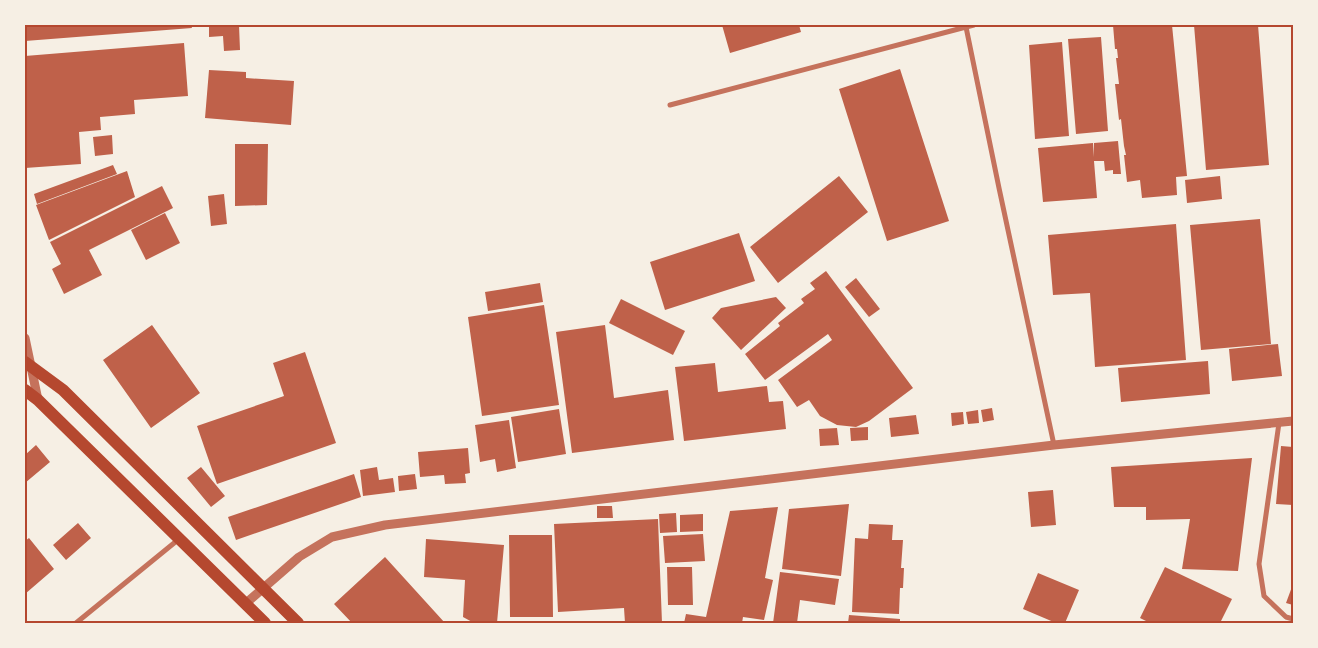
<svg xmlns="http://www.w3.org/2000/svg" width="1318" height="648" font-family="'Varela Round',sans-serif">
<style>
.building{fill:#bf614a}
.lines{fill:none;stroke-linecap:round;stroke-linejoin:round}
.minor{stroke:#c5725c;stroke-width:5}
.tertiary{stroke:#c5725c;stroke-width:9}
.primary{stroke:#b5482f;stroke-width:12}
.neatline{fill:none;stroke:#b5482f;stroke-width:2}
</style>
<rect width="100%" height="100%" fill="#f6efe4"/>
<path class="building" d="M25,25H191L192,28L25,41Z
M209,25H239L240,50L224,51L223,36L209,37Z
M722,25H799L801,32L730,53Z
M1113,25H1172L1187,176L1176,177L1177,195L1142,198L1140,180L1127,182L1124,155H1126L1124,146L1121,119L1119,120L1115,84H1119L1116,58H1118L1117,49H1115Z
M1194,25H1258L1269,165L1206,170Z
M1101,37L1108,131L1076,134L1068,39Z
M1062,42L1069,136L1035,139L1029,45Z
M184,43L188,96L134,100L135,114L100,117L101,130L79,132L81,164L25,168V56Z
M900,69L949,221L887,241L839,89Z
M209,70L246,72V78L294,81L291,125L205,118Z
M112,135L113,154L95,156L93,137Z
M1118,141L1121,174H1113V170L1105,171L1104,161H1094L1097,198L1043,202L1038,148L1093,143L1094,157V143Z
M235,144H268L267,205L235,206Z
M113,165L117,174L37,204L34,194Z
M127,171L135,197L49,240L36,205Z
M839,176L868,212L778,283L750,247Z
M1220,176L1222,199L1187,203L1185,180Z
M162,186L173,208L89,250L102,275L64,294L52,269L61,264L50,242Z
M224,194L227,224L211,226L208,196Z
M165,213L180,243L146,260L131,230Z
M1260,219L1271,344L1201,350L1190,225Z
M1176,224L1186,360L1095,367L1090,293L1053,295L1048,235Z
M739,233L755,281L665,310L650,262Z
M826,271L913,388L869,421L856,427L837,425L820,416L809,400L797,407L778,380L832,340L828,334L765,380L745,354L780,326L778,323L804,303L801,299L815,289L810,283Z
M856,278L880,309L869,317L845,287Z
M540,283L543,302L488,311L485,292Z
M776,297L786,308L741,350L712,318L721,308Z
M621,299L685,331L673,355L609,323Z
M544,305L559,405L482,416L468,317Z
M152,325L200,393L151,428L103,360Z
M605,325L614,398L668,390L674,440L572,453L556,332Z
M1278,344L1282,376L1232,381L1229,349Z
M305,352L336,443L217,484L197,426L284,396L273,363Z
M1208,361L1210,394L1121,402L1118,368Z
M715,363L718,392L767,386L769,402L783,401L786,429L684,441L675,367Z
M992,408L994,420L983,422L981,410Z
M559,409L566,454L518,462L511,417Z
M978,410L979,423L968,424L966,412Z
M963,412L964,424L952,426L951,413Z
M916,415L919,434L891,437L889,418Z
M509,420L516,468L497,472L495,459L480,462L475,425Z
M868,427V440L851,441L850,428Z
M837,428L839,445L820,446L819,429Z
M36,445L50,462L25,483V455Z
M1281,446L1293,447V505L1276,504Z
M468,448L470,473L465,474L466,483L445,484L444,475L420,477L418,452Z
M1252,458L1238,571L1182,569L1190,519L1146,520V507H1114L1111,467Z
M201,467L225,496L211,507L187,478Z
M377,467L379,480L393,478L395,492L363,496L360,470Z
M354,474L361,497L236,540L228,517Z
M415,474L417,489L399,491L398,476Z
M1053,490L1056,525L1031,527L1028,492Z
M849,504L841,576L782,569L789,509Z
M597,506H612L613,518H597Z
M778,507L765,578L773,580L764,620L743,617L742,623H684L686,614L706,617L730,511Z
M676,513L677,532L660,533L659,514Z
M703,514V531L680,532V515Z
M658,519L662,623H625L624,608L558,612L554,524Z
M78,523L91,538L66,560L53,545Z
M869,524L893,525L892,540H903L901,568H904L903,588H900L899,614L852,612L855,538L868,539Z
M703,534L705,561L665,563L663,536Z
M509,535H552L553,617H510Z
M29,538L54,569L25,594V541Z
M426,539L504,545L497,623H474L463,617L465,580L424,577Z
M385,557L445,623H352L334,604Z
M667,567H692L693,605H668Z
M1165,567L1232,599L1220,623H1150L1140,618Z
M780,572L839,579L835,605L800,600L797,623H773Z
M1038,573L1079,590L1065,623H1056L1023,609Z
M1293,584V605L1286,603Z
M849,615L900,619V623H848Z"/>
<g class="lines">
<path class="minor" d="M974,25L966,27L999,188L1054,445
M670,105L966,27
M1279,423L1259,564L1264,596L1286,617L1293,619
M76,623L179,539"/>
<path class="tertiary" d="M25,338L38,400
M245,604L299,557L332,537L385,525L1054,445L1293,421"/>
<path class="primary" d="M25,362L63,390L298,623
M25,390L38,400L265,623"/>
</g>
<rect width="1318" height="648" fill="none" stroke="#f6efe4" stroke-width="52"/>
<rect x="26" y="26" width="1266" height="596" class="neatline"/>
</svg>
